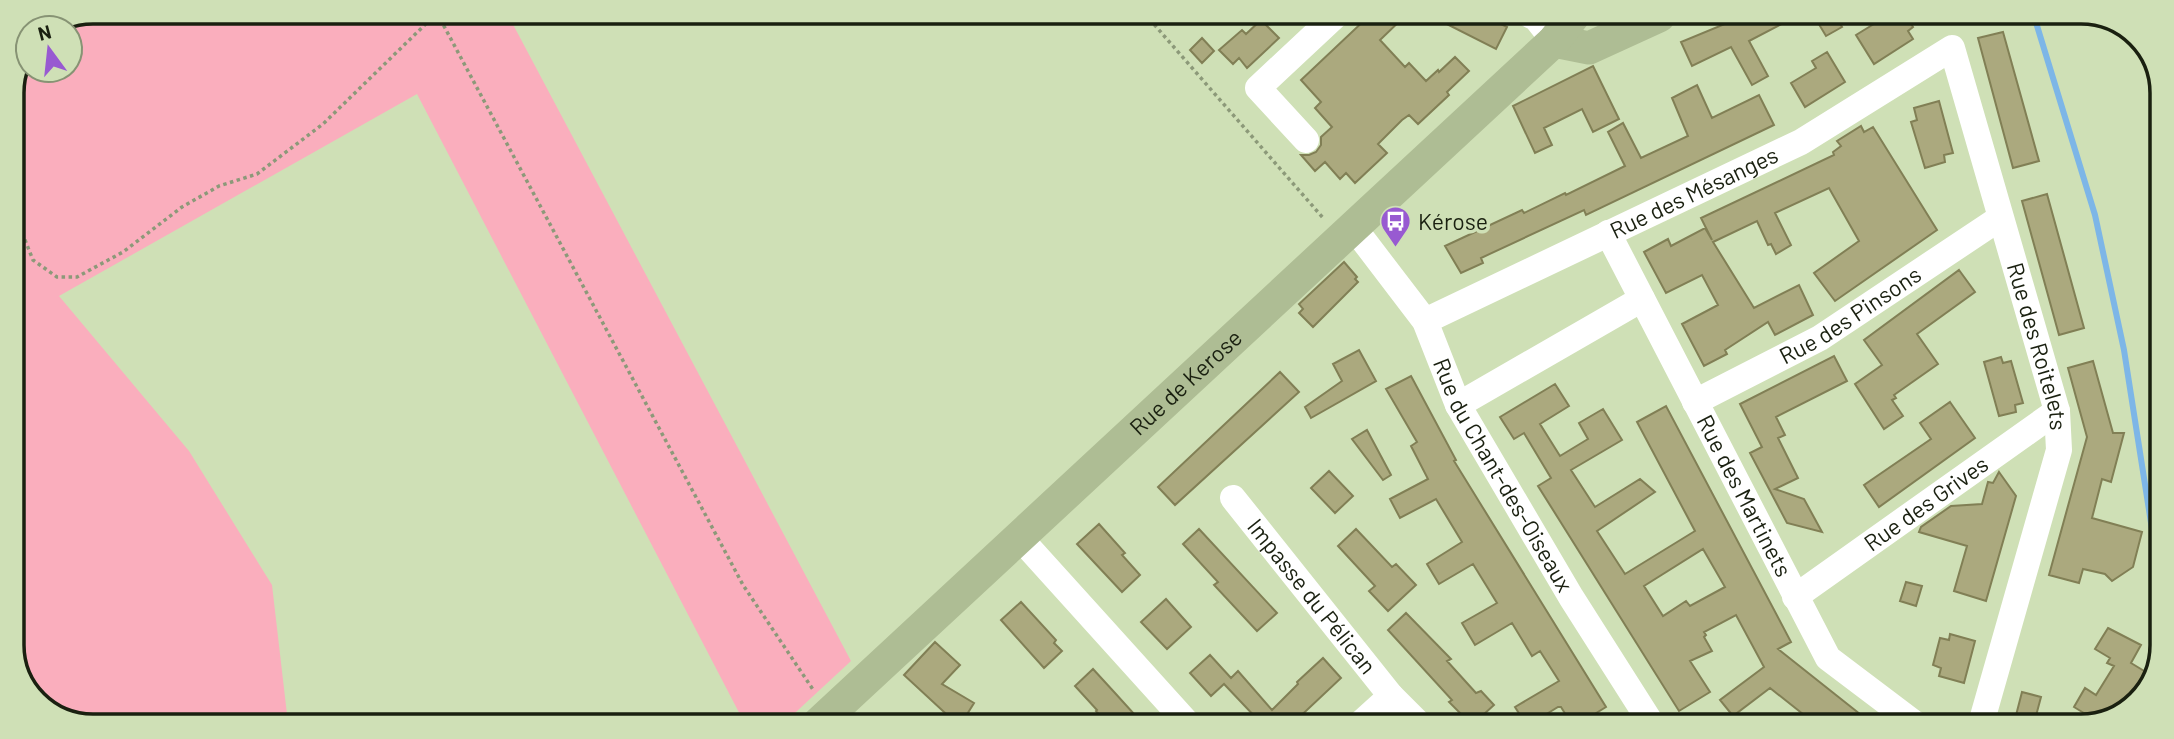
<svg xmlns="http://www.w3.org/2000/svg" width="2174" height="739" font-family="Barlow,sans-serif">
<style>
.green{fill:#faaebd}
.lines{fill:none;stroke-linecap:round;stroke-linejoin:round}
.stream{stroke:#7db6e7;stroke-width:6}
.building{fill:#aba97e;stroke:#817f55;stroke-width:2;fill-rule:evenodd}
.path{stroke:#8c9979;stroke-width:3.5;stroke-dasharray:3.5 3.5;stroke-linecap:butt}
.minor{stroke:#fff;stroke-width:26}
.major{stroke:#aebd94;stroke-width:33}
.labels{text-anchor:middle;stroke-width:7;stroke-linejoin:round;paint-order:stroke}
.street-label{font-size:23px;fill:#1a2010;stroke:#cfe0b6}
.poi-label{font-size:23px;fill:#1a2010;stroke:#cfe0b6;text-anchor:start}
.rim{fill:none;stroke:#1a2010;stroke-width:3.5}
</style>
<rect width="100%" height="100%" fill="#cfe0b6"/>
<path class="green" d="M94,12L507,13L851,661L783,724H745L417,94L59,296L189,451L272,585L288,723H68L29,695L12,651V89L28,54V70H70V28H55Z"/>
<g class="lines">
<path class="stream" d="M2034,16L2095,215L2124,350L2154,542L2158,546"/>
</g>
<path class="building" d="M1370,15H1406L1380,40L1405,67L1409,63L1426,81L1438,70L1439,72L1455,57L1469,71L1447,92L1449,95L1418,124L1409,115L1402,120L1378,144L1387,153L1355,183L1346,173L1340,179L1325,162L1315,171L1301,155H1309L1316,152L1321,145V137L1332,127L1315,108L1321,102L1301,80Z
M1429,15H1503L1499,23L1507,27L1496,49Z
M1744,16H1797L1749,41L1768,76L1752,85L1731,47L1692,66L1681,42Z
M1814,16H1835L1842,27L1826,36Z
M1887,16H1906L1913,27L1908,31L1913,39L1874,64L1856,35Z
M1261,20L1279,38L1247,68L1239,58L1233,64L1219,50L1242,30L1246,34Z
M2003,32L2039,161L2013,168L1978,38Z
M1202,38L1214,51L1202,63L1190,50Z
M1827,52L1845,82L1805,107L1791,83L1816,68L1812,61Z
M1593,66L1619,119L1593,132L1582,109L1544,128L1552,145L1535,153L1513,106Z
M1697,85L1712,118L1759,95L1774,125L1586,215L1584,210L1481,258L1483,263L1461,273L1445,246L1522,210L1524,213L1565,193L1566,195L1625,166L1608,132L1623,123L1641,158L1688,136L1672,98Z
M1939,101L1953,153L1944,155L1945,162L1925,168L1911,122L1917,120L1914,108Z
M1861,126L1864,132L1873,127L1937,230L1835,301L1814,273L1859,241L1829,188L1775,213L1791,245L1776,254L1771,244L1768,245L1757,221L1713,242L1754,308L1799,285L1813,315L1775,335L1768,322L1725,350L1727,354L1704,366L1682,324L1718,305L1702,275L1666,293L1644,252L1668,239L1671,246L1705,228L1712,240L1701,218L1834,155L1833,152L1841,146L1837,141Z
M2047,194L2084,328L2059,335L2022,201Z
M1344,262L1357,277L1355,279L1358,282L1313,327L1299,313L1303,309L1299,304Z
M1959,270L1975,292L1917,334L1938,364L1894,395L1896,398L1892,400L1903,416L1884,429L1855,384L1882,365L1864,340Z
M1359,350L1376,381L1311,418L1305,407L1342,381L1333,364Z
M1834,356L1847,381L1776,417L1785,435L1778,438L1798,478L1775,489L1804,499L1822,532L1787,523L1750,453L1762,447L1740,404Z
M2001,357L2003,363L2011,361L2023,403L2015,405L2016,412L1999,416L1984,362Z
M2093,361L2113,433H2124L2111,482L2102,479L2092,518L2142,532L2133,567L2112,581L2105,574L2083,569L2079,583L2049,575L2087,437L2068,368Z
M1280,372L1299,392L1175,505L1158,487Z
M1411,376L1456,460L1454,461L1606,707L1583,721L1579,714L1569,720L1561,707H1558L1527,726L1515,707L1559,681L1540,651L1532,656L1512,623L1475,645L1462,623L1497,603L1473,564L1439,584L1427,564L1462,542L1436,499L1400,518L1390,499L1428,479L1411,446L1417,442L1386,389Z
M1555,384L1569,406L1540,424L1560,456L1588,439L1579,423L1603,409L1622,440L1571,470L1595,507L1640,479L1655,492L1597,531L1625,574L1695,531L1637,422L1666,406L1791,642L1778,649L1875,726H1818L1770,688L1733,716L1720,700L1764,667L1736,615L1704,632L1706,635L1704,637L1712,651L1690,661L1710,692L1679,711L1538,486L1551,478L1524,433L1514,439L1500,417ZM1703,549L1725,587L1690,606L1686,601L1663,616L1644,586Z
M1950,402L1975,438L1879,507L1864,485L1931,439L1920,423Z
M1367,430L1391,475L1383,480L1352,439Z
M1329,471L1353,496L1335,513L1311,488Z
M1999,472L2016,496L1986,601L1954,591L1967,546L1919,532L1921,527L1951,506L1982,504L1988,482L1993,483Z
M1099,524L1125,553L1122,555L1140,575L1122,592L1077,544Z
M1199,529L1277,613L1257,631L1214,585L1218,582L1183,544Z
M1356,529L1392,567L1396,564L1416,585L1388,611L1369,591L1375,586L1338,546Z
M1906,582L1922,586L1916,606L1900,601Z
M1166,599L1191,627L1167,649L1141,622Z
M1021,602L1056,640L1054,643L1062,651L1044,668L1001,620Z
M1406,613L1451,659L1447,661L1476,693L1481,691L1494,705L1472,725L1449,702L1452,700L1388,630Z
M2108,628L2141,645L2131,663L2154,677L2130,710L2097,721L2074,707L2085,688L2096,695L2114,666L2107,663L2110,658L2095,649Z
M1950,634L1975,641L1964,683L1939,676L1941,668L1933,665L1940,638L1949,640Z
M935,642L960,665L942,684L974,703L961,724H957L904,675Z
M1210,655L1231,678L1238,671L1272,710L1298,684L1297,682L1323,658L1341,678L1291,725H1257L1260,722L1224,684L1211,696L1190,673Z
M1093,669L1115,693L1144,725H1108L1096,711L1097,710L1075,686Z
M2022,692L2041,697L2033,727H2013Z"/>
<g class="lines">
<path class="path" d="M437,13L743,585L814,691
M1145,14L1324,219
M12,207L33,260L57,277H77L123,252L182,207L219,186L257,174L323,124L437,13"/>
<g class="minor">
<path d="M1530,15L1536,18L1554,41"/>
<path d="M1306,140L1258,88L1336,15"/>
<path id="s1" d="M1354,228L1425,321L1458,405L1571,597L1653,726"/>
<path id="s2" d="M1608,233L1828,658L1918,726"/>
<path id="s3" d="M1425,321L1801,142L1952,48L2057,411L2059,450L1980,727"/>
<path id="s4" d="M1695,402L1820,338L2000,218"/>
<path d="M1458,405L1642,299"/>
<path id="s5" d="M1233,498L1391,696"/>
<path d="M1019,537L1189,725"/>
<path id="s6" d="M1795,597L2057,411"/>
<path d="M1359,725L1391,696L1420,725"/>
</g>
<g class="major">
<path d="M1554,41L1589,48L1659,16"/>
<path id="s7" d="M818,724L1554,41L1574,15"/>
</g>
</g>
<defs>
<symbol id="bus-pin" viewBox="-11 -11 22 30"><path d="M0 17L-7.5 6A9.5 9.5 0 1 1 7.5 6Z" fill="#985ad1" stroke="#cfe0b6"/><path d="M-5-6H5V4H4V6H2V4H-2V6H-4V4H-5ZM-3.5-4V0h7V-4ZM-3.5 1.2v1.5H-2V1.2ZM2 1.2v1.5H3.5V1.2Z" fill="#fff"/></symbol>
</defs>
<g fill-rule="evenodd">
<use href="#bus-pin" x="1378" y="204" width="35" height="47"/>
</g>
<g class="labels">
<g class="street-label">
<text dy="8" stroke="none"><textPath href="#s3" startOffset="298">Rue des Mésanges</textPath></text>
<text dy="8" stroke="none"><textPath href="#s4" startOffset="178">Rue des Pinsons</textPath></text>
<text dy="8" stroke="none"><textPath href="#s3" startOffset="905">Rue des Roitelets</textPath></text>
<text dy="8" stroke="none"><textPath href="#s7" startOffset="502">Rue de Kerose</textPath></text>
<text dy="8" stroke="none"><textPath href="#s1" startOffset="290">Rue du Chant-des-Oiseaux</textPath></text>
<text dy="8" stroke="none"><textPath href="#s2" startOffset="296">Rue des Martinets</textPath></text>
<text dy="8" stroke="none"><textPath href="#s6" startOffset="161">Rue des Grives</textPath></text>
<text dy="8" stroke="none"><textPath href="#s5" startOffset="126">Impasse du Pélican</textPath></text>
</g>
<g class="poi-label">
<text x="1418" y="230">Kérose</text>
</g>
</g>
<path d="M0 0H2174V739H0ZM93 24H2081A69 69 0 0 1 2150 93V645A69 69 0 0 1 2081 714H93A69 69 0 0 1 24 645V93A69 69 0 0 1 93 24Z" fill="#cfe0b6" fill-rule="evenodd"/>
<path class="rim" d="M93 24H2081A69 69 0 0 1 2150 93V645A69 69 0 0 1 2081 714H93A69 69 0 0 1 24 645V93A69 69 0 0 1 93 24Z"/>
<g transform="translate(49 49) rotate(345)"><circle r="33" fill="#cfe0b6" stroke="#879374" stroke-width="2"/>
<path d="M0-5L12 26L0 18L-12 26Z" fill="#985ad1"/>
<text y="-10" font-size="19" font-weight="bold" text-anchor="middle" fill="#1a2010">N</text>
</g>
</svg>
